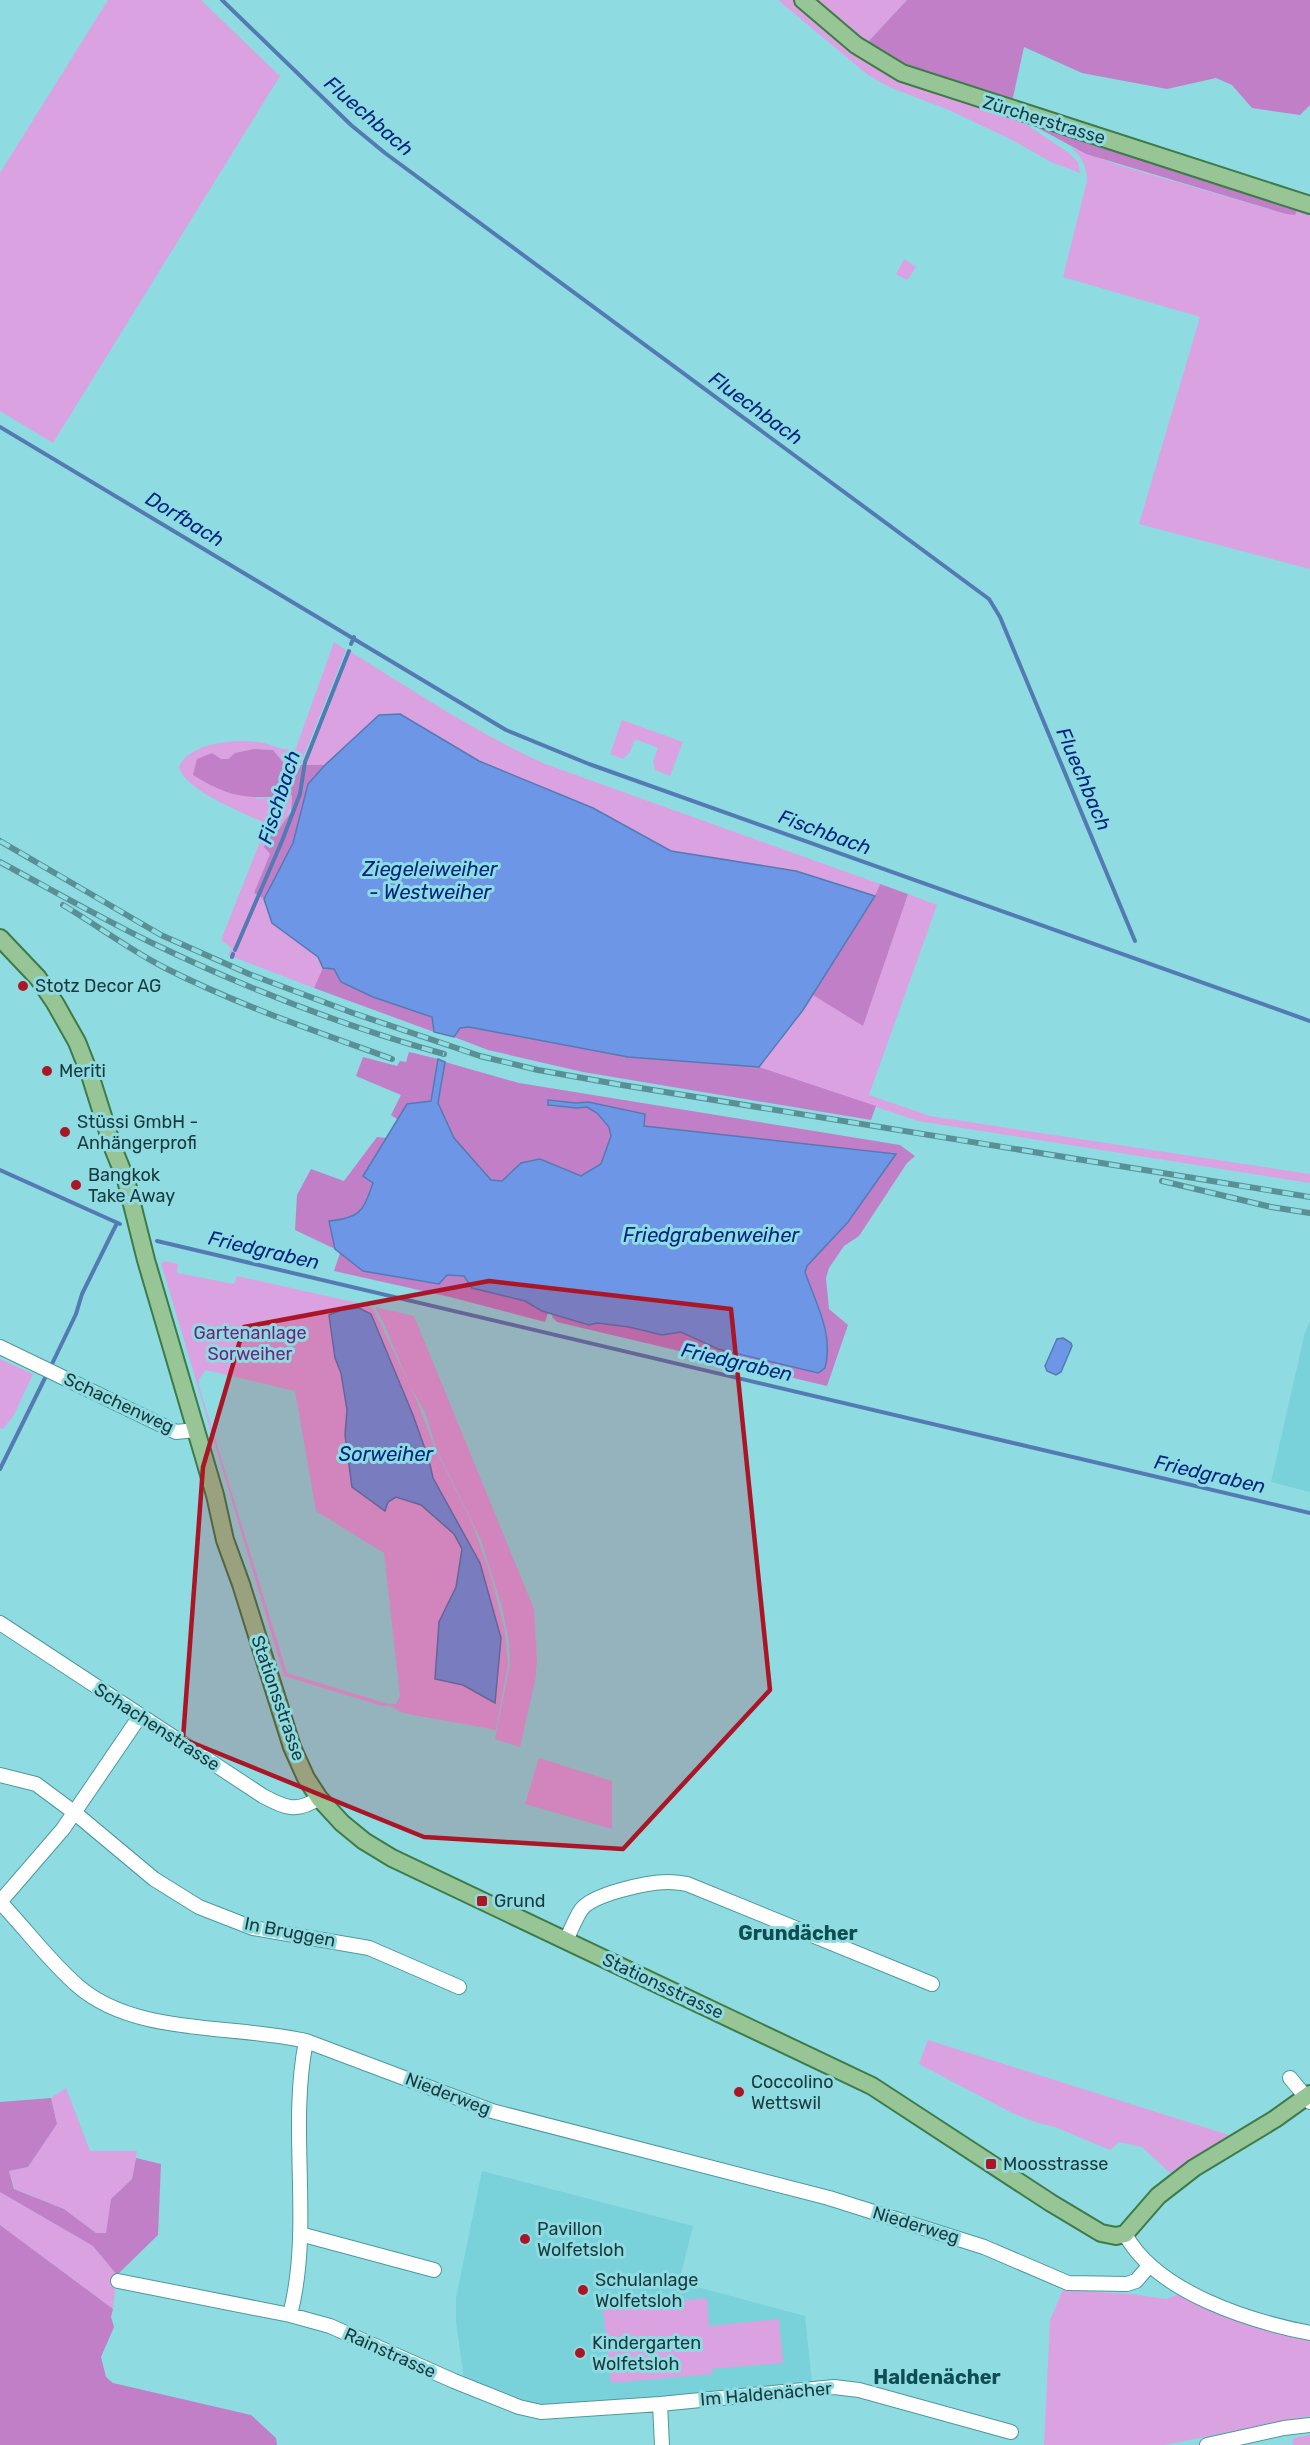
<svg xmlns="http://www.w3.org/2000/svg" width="1310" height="2445" font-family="Rubik,sans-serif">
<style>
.built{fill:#79d1d9}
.green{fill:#dba2e1;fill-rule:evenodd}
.forest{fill:#c17fc8}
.water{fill:#6e96e6;stroke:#547ab3;stroke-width:1.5}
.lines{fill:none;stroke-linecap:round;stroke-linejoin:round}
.stream{stroke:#547ab3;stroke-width:4}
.minor-casing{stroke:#4c999f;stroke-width:16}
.major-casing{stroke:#3d7b48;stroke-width:20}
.minor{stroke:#fff;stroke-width:14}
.major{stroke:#97c595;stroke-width:16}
.rail-casing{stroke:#599095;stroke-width:6}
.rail{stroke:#8fdbe2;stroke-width:4;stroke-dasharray:11;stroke-linecap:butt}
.marked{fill:#ab1627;fill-opacity:0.2;stroke:#ab1627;stroke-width:4.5;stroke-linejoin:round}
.poi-dot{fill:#ab1627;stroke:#8fdbe2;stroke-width:2}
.labels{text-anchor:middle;stroke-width:6;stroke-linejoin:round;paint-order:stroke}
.street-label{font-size:18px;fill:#19393c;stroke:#8fdbe2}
.poi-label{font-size:18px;fill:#19393c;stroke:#8fdbe2;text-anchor:start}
.park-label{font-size:18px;fill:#72237c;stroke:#8fdbe2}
.water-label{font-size:20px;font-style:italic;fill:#012580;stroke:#8fdbe2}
.neighbourhood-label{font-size:20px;font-weight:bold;fill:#0e4e53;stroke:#8fdbe2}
</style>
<rect width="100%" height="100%" fill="#8fdbe2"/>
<path class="built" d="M1310,1321V1492L1271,1482L1305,1332Z
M482,2171L693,2226L679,2282L805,2316L812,2383L564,2407L530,2405L464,2379L456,2322V2298Z"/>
<path class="green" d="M108,0H201L280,76L53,443L0,411V173Z
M778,0H794L843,43L877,68L922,88L1021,121L1069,153L1078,162L1080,173L1051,162L1014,141L949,110L889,87L868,75Z
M812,0H907L866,44Z
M1072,148L1118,165L1286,214L1298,208L1310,212V569L1139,524L1200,317L1063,277L1087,181C1087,166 1082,158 1072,148Z
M904,259L916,267L907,280L896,274Z
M334,642L346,650L296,775L291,772L273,750C257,749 241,748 228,759H221L257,799L292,795C291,810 288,819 278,830H271L270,854L254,893L261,898L313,766L306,765L351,652C414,691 477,733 545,764L880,884L878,890L906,900L908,894L937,905L869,1095L930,1116L1310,1174V1183L918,1121L849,1098L316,985L314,988L228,955L232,948L221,940L267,824C244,813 185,791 179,767C190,741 241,738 264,743C275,746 285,752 296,748Z
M622,720L683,742L670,776L655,770L653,761L658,748L635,739L630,752L623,759L610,754Z
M166,1261L178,1264L177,1273L234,1284L237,1276L367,1305L374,1310L417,1401L434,1446L472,1523L489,1570L504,1627L508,1664L496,1730L403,1713L390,1706H382L284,1676L161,1263ZM371,1314L413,1415L429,1460L433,1478L480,1563L495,1703L463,1685L439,1622L456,1587L462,1549L454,1534L421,1505L396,1497L388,1502L345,1435L347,1410L341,1373L335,1358ZM206,1370L295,1391L316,1511L384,1553L400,1696L396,1704H388L287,1673L199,1386V1379Z
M375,1307L414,1316L534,1609L537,1660L535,1681L520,1747L495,1739L510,1664L509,1642L502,1607L481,1540L436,1448L425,1412L410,1386L384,1324Z
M0,1359L33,1374L14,1415L3,1429L0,1428Z
M539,1758L612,1781V1829L525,1804Z
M928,2040L1229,2135L1170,2173L1142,2147L1119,2142L1110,2150L1055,2127L1035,2122L1012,2113L919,2064Z
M66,2088L90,2151H137L132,2179L111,2199L106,2234L96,2233L64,2209L15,2189L9,2171L28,2167L57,2124L51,2098Z
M0,2192L93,2246L117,2275L113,2309L0,2225Z
M1063,2290L1130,2294L1166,2299L1180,2294C1222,2314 1263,2331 1310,2339V2416L1164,2445H1044L1050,2320Z
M707,2298L709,2326L779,2319L783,2363L712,2369V2374L611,2383L603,2309Z
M1310,2435V2445H1292L1294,2438Z"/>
<path class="forest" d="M907,0H1310V105L1300,115L1252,108L1232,85L1216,78L1167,89L1082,73L1024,47L1012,102C962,85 912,70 866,44Z
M1037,125L1267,199L1298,208L1295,215L1286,214L1086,154L1038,128Z
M254,749L273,750L291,772L296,775L301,765H325L308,784L293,843L264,899L254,893L270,854L264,847L272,829L278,830L291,812L292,795C250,800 229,798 193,775L197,759L212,753L221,759H228L235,753Z
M880,884L908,894L863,1026L813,995L875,896Z
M329,967L334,969L341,982L373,997L432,1017L434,1032L314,988L323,968Z
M469,1027L628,1057L759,1067L876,1106L871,1120L583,1072L488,1050L454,1037L460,1028Z
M409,1052L438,1059L431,1101L407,1104L398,1120L391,1115L401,1095L356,1076L363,1057L397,1066L400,1061L406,1062Z
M445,1062L519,1083L900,1145L915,1156L907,1163L859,1236L844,1246L829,1268L826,1278L829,1309L848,1325L827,1386L557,1322L552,1317L553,1314L589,1325L597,1323L629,1327L662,1335L681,1332L718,1349L825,1368C834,1334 817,1303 805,1272L807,1266L848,1222L895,1154L644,1126L645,1115L588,1102L576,1103L548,1100V1106L577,1108L587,1107L597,1113L609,1127L611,1136L601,1164L581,1176L539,1159L521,1163L502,1181L491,1180L454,1138L438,1103Z
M377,1137L386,1138L364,1176L373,1182C363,1210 361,1218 329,1221L335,1249L295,1230L297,1195L311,1169L344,1181Z
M340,1253L363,1271L465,1276L472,1288L525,1301L548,1313L545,1322L450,1297L334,1271Z
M51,2098L57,2124L28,2167L9,2171L14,2189L64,2209L96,2233H106L111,2199L132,2179L136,2158L161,2164L158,2235L117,2275L93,2246L0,2192V2102Z
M0,2225L113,2309L111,2317L114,2327L101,2357L106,2377L113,2383L251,2415L276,2438L277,2445H0Z"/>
<path class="water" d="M400,714L479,761L593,808L671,851L796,871L875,896L803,1010L759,1067L628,1057L469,1027L460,1028L454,1037L434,1032L432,1017L373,997L341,982L334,969L323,968L318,957L272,923L264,899L293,843L308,784L325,765L379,715Z
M438,1059L445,1062L438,1103L454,1138L491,1180L502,1181L521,1163L540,1159L581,1176L601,1164L611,1136L609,1127L597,1113L587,1107L577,1108L548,1105V1100L576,1103L588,1102L645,1114L644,1126L896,1154L848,1222L807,1266L805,1272C816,1304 834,1334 825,1368L818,1373L718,1349L681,1332L662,1335L629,1327L597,1323L589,1325L542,1311L525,1301L472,1288L464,1276L447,1275L439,1284L363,1271L335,1249L329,1221C361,1218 363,1211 373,1183L363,1176L407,1104L431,1101Z
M359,1308L371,1314L413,1415L429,1460L433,1478L480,1563L501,1638L495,1703L463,1685L435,1679L439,1622L456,1587L462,1549L454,1534L421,1505L396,1497L388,1502L385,1511L352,1487L345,1435L347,1410L341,1373L335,1358L329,1315L342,1310Z
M1063,1338L1071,1343L1072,1346L1061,1372L1056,1375L1047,1371L1045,1366L1057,1339Z"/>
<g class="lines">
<path class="stream" d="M222,0L351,125L385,153L989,599L1000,617L1135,941
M0,427L506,730L589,764L1310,1021
M351,644L354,637
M235,950L282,841L300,794L305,762L349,651
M232,957L233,954
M0,1170L120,1224
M157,1241L1310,1513
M51,1366L76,1314L82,1294L117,1223
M0,1469L46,1376"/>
<defs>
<path id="minor" d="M0,1347L176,1432L196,1430
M0,1623L263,1796C285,1808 297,1813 319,1798
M0,1775L36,1784L75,1813L154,1879L199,1907L253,1928L369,1948L459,1987
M0,1902C26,1929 49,1961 78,1986C135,2036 234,2024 306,2041L492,2111L829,2198L984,2247L1068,2283L1127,2284L1136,2281L1149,2266
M0,1902L63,1829L140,1716
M566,1940C571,1930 575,1919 581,1910C592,1894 648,1882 668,1882C674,1882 681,1883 687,1884L932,1984
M1290,2078L1310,2102
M300,2234L434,2270
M1125,2234C1156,2292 1249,2321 1310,2333
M118,2281L290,2315L330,2326L454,2381L519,2407L541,2412L660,2404L834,2387L859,2390L1011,2432
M290,2315C313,2225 288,2131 306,2041
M660,2404L662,2445
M1207,2445L1284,2428L1310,2425"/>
<path id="major" d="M803,0L856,45L902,73L1310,205
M0,938L38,978L55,1003L77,1042L90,1075L113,1148L126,1180L146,1260L215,1495L225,1540L241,1584L292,1747L306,1778L319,1798L342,1823L364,1841L392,1858L872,2086L1051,2203L1101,2233L1116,2236L1125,2234L1158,2196L1194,2168L1275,2119L1310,2094"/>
</defs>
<use href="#minor" class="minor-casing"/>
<use href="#major" class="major-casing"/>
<use href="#minor" class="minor"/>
<use href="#major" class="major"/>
<defs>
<path id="rail" d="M0,841L161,935L249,974L353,1013L480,1056L538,1070L622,1085L1310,1197
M0,862C50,889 99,917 150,942C243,987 343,1026 444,1054
M63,905C98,926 130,950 165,968C238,1005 315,1031 392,1059
M1162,1181L1271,1207L1310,1213"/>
</defs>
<use href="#rail" class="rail-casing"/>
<use href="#rail" class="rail"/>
</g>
<path class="marked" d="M489,1281L731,1309L770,1690L623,1849L424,1837L183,1739L203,1467L244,1327Z"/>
<g class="poi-dot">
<circle cx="23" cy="986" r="6"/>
<circle cx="47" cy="1071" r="6"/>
<circle cx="65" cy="1132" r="6"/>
<circle cx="76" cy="1185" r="6"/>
<rect x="476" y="1895" width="12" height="12" rx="3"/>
<circle cx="739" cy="2092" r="6"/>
<rect x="985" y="2158" width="12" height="12" rx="3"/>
<circle cx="525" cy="2239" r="6"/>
<circle cx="583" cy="2290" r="6"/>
<circle cx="580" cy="2353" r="6"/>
</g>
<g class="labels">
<g class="street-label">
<text transform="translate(1044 120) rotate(17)" y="6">Zürcherstrasse</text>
<text transform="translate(119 1403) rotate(25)" y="6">Schachenweg</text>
<text transform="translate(278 1698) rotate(71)" y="6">Stationsstrasse</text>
<text transform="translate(157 1727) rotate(33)" y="6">Schachenstrasse</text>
<text transform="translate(290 1932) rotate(11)" y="6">In Bruggen</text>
<text transform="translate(663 1986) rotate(25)" y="6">Stationsstrasse</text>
<text transform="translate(448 2094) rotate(21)" y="6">Niederweg</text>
<text transform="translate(916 2225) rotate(17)" y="6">Niederweg</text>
<text transform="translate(390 2353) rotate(24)" y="6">Rainstrasse</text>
<text transform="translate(766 2394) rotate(-5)" y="6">Im Haldenächer</text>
</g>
<g class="poi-label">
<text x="35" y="992">Stotz Decor AG</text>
<text x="59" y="1077">Meriti</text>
<text x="77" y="1128">Stüssi GmbH -<tspan x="77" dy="21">Anhängerprofi</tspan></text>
<text x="88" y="1181">Bangkok<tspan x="88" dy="21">Take Away</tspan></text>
<text x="494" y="1907">Grund</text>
<text x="751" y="2088">Coccolino<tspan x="751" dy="21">Wettswil</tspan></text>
<text x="1003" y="2170">Moosstrasse</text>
<text x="537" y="2235">Pavillon<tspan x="537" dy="21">Wolfetsloh</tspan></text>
<text x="595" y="2286">Schulanlage<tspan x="595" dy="21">Wolfetsloh</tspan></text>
<text x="592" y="2349">Kindergarten<tspan x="592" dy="21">Wolfetsloh</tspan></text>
</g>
<g class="park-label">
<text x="250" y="1339">Gartenanlage<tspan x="250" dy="21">Sorweiher</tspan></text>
</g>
<g class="water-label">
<text transform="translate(369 116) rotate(41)" y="7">Fluechbach</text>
<text transform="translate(756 408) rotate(36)" y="7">Fluechbach</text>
<text transform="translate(185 519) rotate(31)" y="7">Dorfbach</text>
<text transform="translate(1084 779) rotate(67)" y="7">Fluechbach</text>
<text transform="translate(279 797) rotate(-72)" y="7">Fischbach</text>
<text transform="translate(825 832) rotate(20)" y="7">Fischbach</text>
<text x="430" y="876">Ziegeleiweiher<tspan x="430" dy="23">- Westweiher</tspan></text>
<text x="711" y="1242">Friedgrabenweiher</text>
<text transform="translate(264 1250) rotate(13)" y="7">Friedgraben</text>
<text transform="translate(737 1362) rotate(13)" y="7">Friedgraben</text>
<text x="386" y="1461">Sorweiher</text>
<text transform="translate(1210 1474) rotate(13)" y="7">Friedgraben</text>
</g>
<g class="neighbourhood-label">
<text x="798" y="1940">Grundächer</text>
<text x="937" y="2384">Haldenächer</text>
</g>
</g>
</svg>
